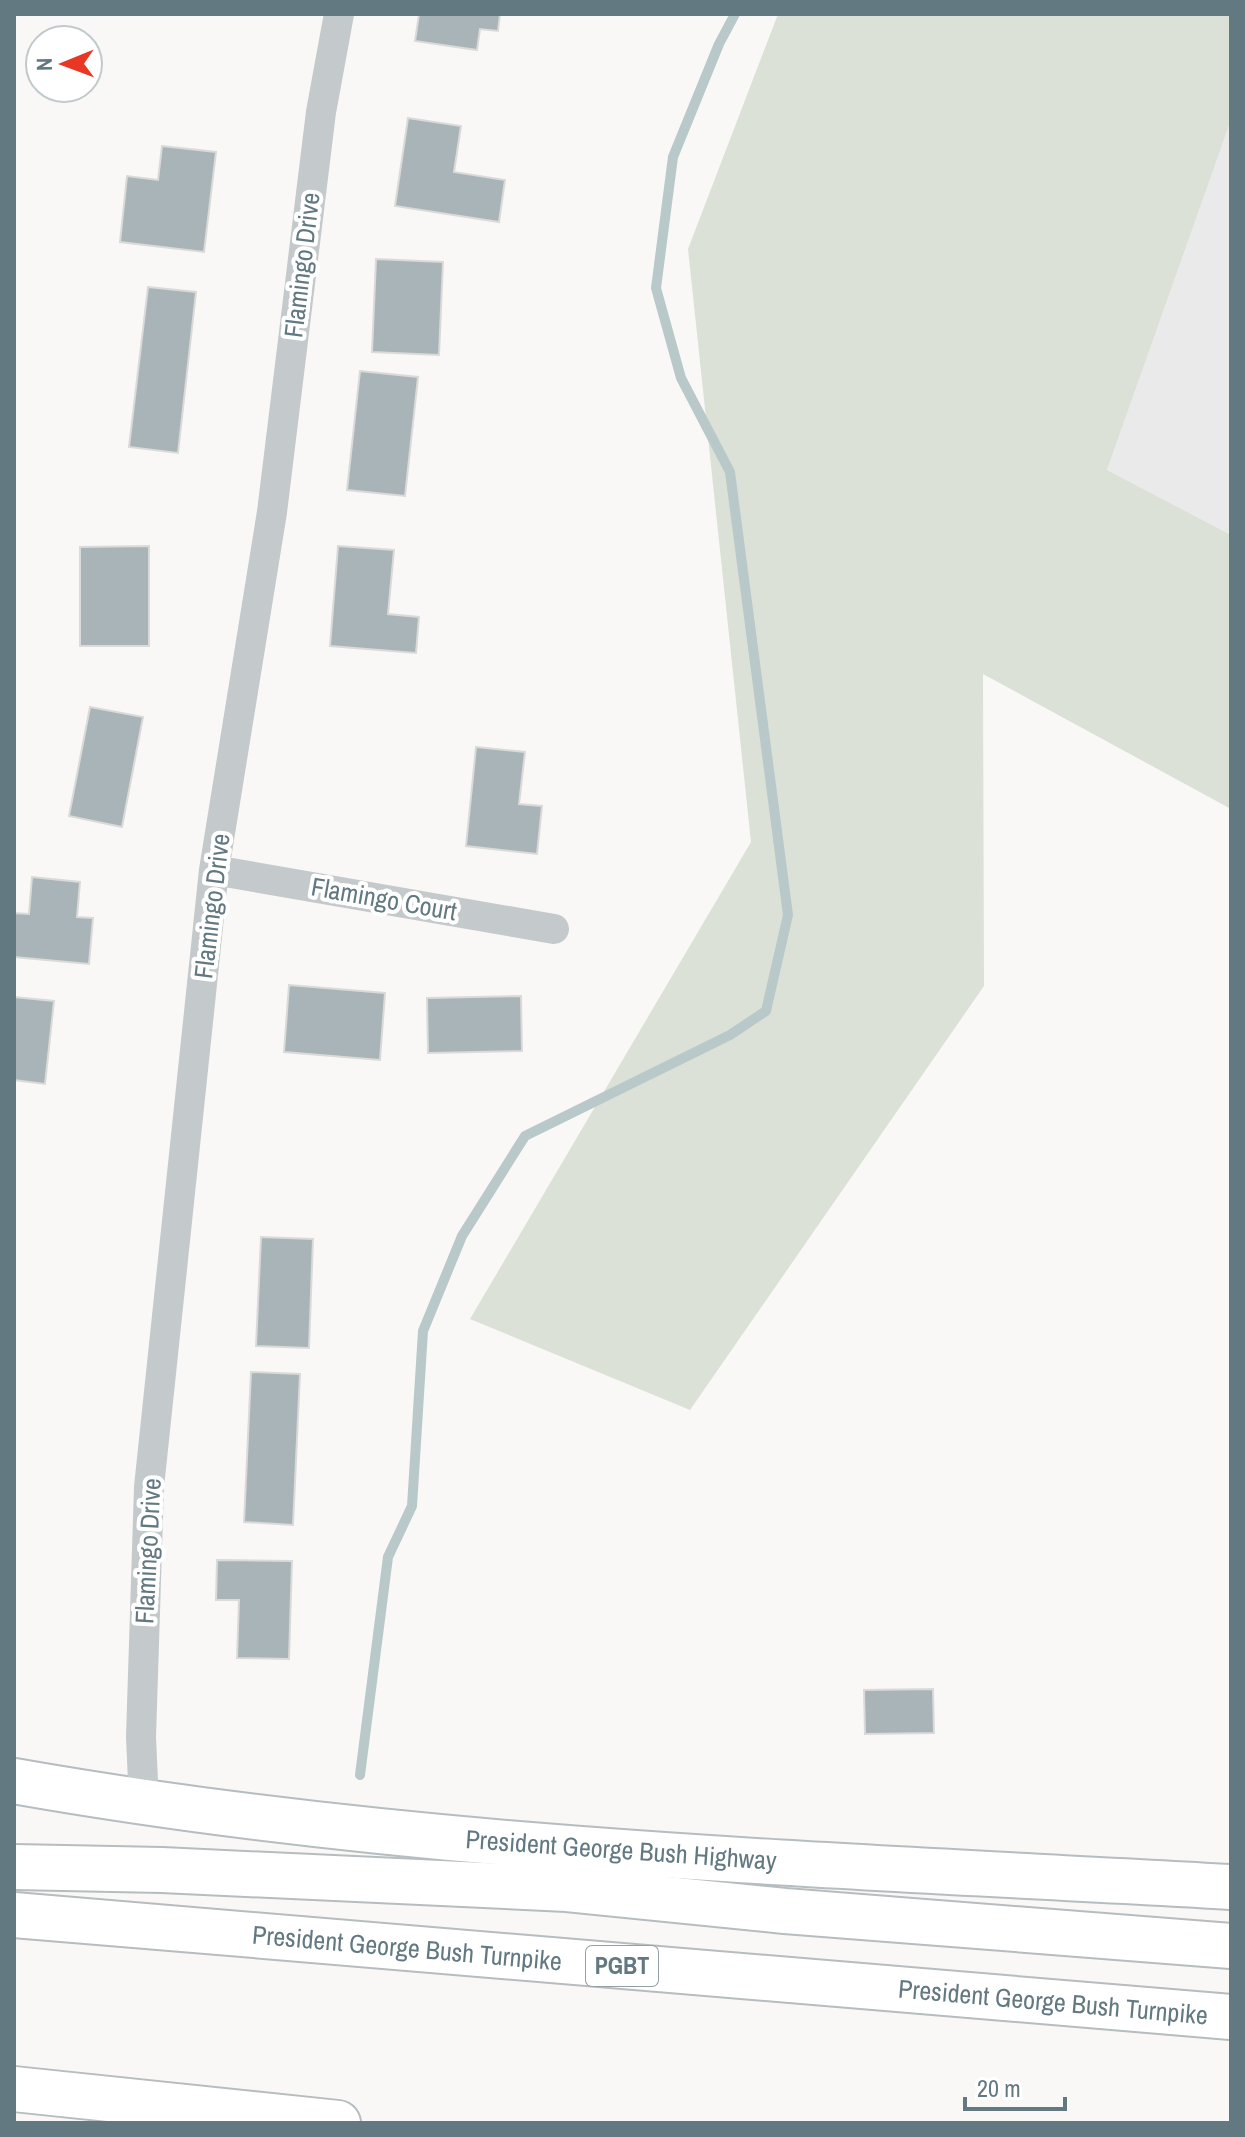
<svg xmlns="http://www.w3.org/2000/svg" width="1245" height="2137" font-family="'Archivo Narrow',sans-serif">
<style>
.built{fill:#e9eae9}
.green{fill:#dbe1d7}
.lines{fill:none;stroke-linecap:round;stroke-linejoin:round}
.stream{stroke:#b9c9ca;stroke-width:10}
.building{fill:#a8b4b8;stroke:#dadad8;stroke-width:2}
.secondary-casing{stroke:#b6bdc0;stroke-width:48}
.motorway-casing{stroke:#b7bcbe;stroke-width:48}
.minor{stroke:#c4c9cc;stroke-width:30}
.secondary{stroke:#fff;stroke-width:44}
.motorway{stroke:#fff;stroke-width:44}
.labels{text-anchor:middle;stroke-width:8;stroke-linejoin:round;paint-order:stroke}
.shield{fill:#fff;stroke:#92a1a8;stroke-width:2}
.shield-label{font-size:24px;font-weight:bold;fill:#637982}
.street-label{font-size:26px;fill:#637982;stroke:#fff}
</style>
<rect width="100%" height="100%" fill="#f9f8f6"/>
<path class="built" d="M1231,120V535L1107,470Z"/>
<path class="green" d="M778,14H1231V120L1107,470L1231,535V809L983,674L984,986L690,1410L470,1319L751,842L688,249Z"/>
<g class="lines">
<path class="stream" d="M360,1775L388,1557L412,1506L423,1331L462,1236L525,1136L730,1035L766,1011L788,915L730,472L681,378L656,288L673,157L719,44L735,14"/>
</g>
<path class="building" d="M419,14H500L498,31L480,29L477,50L415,41Z
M408,118L461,126L454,172L505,180L499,222L395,206Z
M162,146L216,152L204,252L120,242L127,176L158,180Z
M376,259L443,262L439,355L372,352Z
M148,287L196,292L178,453L129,447Z
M360,371L418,377L405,496L347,490Z
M149,546V646H80V547Z
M338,546L394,550L388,614L419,617L416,653L330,646Z
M90,707L143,717L122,827L69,816Z
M476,747L525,752L519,804L542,806L537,854L466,846Z
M32,877L80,882L77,917L93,918L89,964L14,957V913L29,914Z
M289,985L385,993L380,1060L284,1052Z
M521,996L522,1051L428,1053L427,998Z
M14,997L54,1001L45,1084L14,1080Z
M261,1237L313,1239L309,1348L256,1346Z
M251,1372L300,1374L293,1525L244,1522Z
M217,1560L292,1561L289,1659L237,1658L239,1600H216Z
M933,1689L934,1733L865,1734L864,1690Z"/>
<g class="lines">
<defs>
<path id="secondary" d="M14,1781C416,1852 825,1864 1231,1887"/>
<path id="motorway" d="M14,1867L162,1870L567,1889L785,1911L1231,1946
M14,1915L1231,2017
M14,2089L338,2123"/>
</defs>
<use href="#secondary" class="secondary-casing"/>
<use href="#motorway" class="motorway-casing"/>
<path class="minor" d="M214,870L554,929
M144,1804L141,1737L149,1487L214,870L272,512L321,112L339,14"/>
<use href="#secondary" class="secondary"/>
<use href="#motorway" class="motorway"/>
</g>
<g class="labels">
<rect class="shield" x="586" y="1946" width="72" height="40" rx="6"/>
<g class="shield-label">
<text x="622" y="1974">PGBT</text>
</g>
<g class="street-label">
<text transform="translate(302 265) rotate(-83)" y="9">Flamingo Drive</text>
<text transform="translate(384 899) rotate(10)" y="9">Flamingo Court</text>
<text transform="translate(212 906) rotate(-83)" y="9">Flamingo Drive</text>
<text transform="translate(148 1551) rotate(-87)" y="9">Flamingo Drive</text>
<text transform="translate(621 1850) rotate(4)" y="9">President George Bush Highway</text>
<text transform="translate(407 1948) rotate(5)" y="9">President George Bush Turnpike</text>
<text transform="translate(1053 2002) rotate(5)" y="9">President George Bush Turnpike</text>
</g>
</g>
<rect width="1245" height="2137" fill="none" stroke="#637982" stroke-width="32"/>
<g transform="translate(64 64) rotate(269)"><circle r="38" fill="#ffffff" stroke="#c1c9cd" stroke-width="2"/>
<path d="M0-6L14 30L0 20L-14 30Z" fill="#e93725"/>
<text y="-12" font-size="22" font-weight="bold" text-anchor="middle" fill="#637982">N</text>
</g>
<path d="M965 2097v12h100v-12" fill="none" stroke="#637982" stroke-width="4"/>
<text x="977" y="2097" font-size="24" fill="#637982" stroke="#ffffff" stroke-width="6" paint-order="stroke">20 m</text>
</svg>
